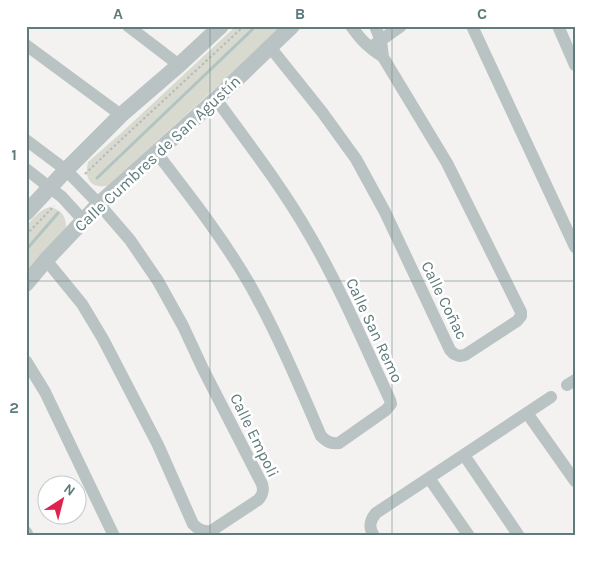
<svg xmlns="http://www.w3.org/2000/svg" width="601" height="562" font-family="Karla,sans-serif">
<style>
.green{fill:#d8d9cf}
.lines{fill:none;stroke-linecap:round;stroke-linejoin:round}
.stream{stroke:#b1c4c1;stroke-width:3}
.path{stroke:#b5bbbb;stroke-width:2;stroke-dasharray:2.5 2.5;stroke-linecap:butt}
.minor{stroke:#bac3c3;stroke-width:12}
.tertiary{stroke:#bac3c3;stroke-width:16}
.grid{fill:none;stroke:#5f7b7b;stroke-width:1;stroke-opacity:0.55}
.labels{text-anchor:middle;stroke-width:5;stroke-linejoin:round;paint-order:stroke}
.street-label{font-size:16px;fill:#5f7b7b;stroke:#fff}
.neatline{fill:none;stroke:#5f7b7b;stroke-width:2}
.grid-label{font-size:16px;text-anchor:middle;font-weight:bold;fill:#5f7b7b}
</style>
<rect width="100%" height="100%" fill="#f4f2f0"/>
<path class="green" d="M236,26H284L107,186C90,189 84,178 88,162L120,134Z
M50,207C61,210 66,215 66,227L26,273V226C34,218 39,210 50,207Z"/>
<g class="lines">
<path class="stream" d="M97,178L256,26
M26,250L58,213"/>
<path class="path" d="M85,174L110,150L244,26
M26,235L54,206"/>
<path class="minor" d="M128,26L179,65
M351,26C361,40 369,48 383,57
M472,26L575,247
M558,26L575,65
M26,45L121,115
M374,45L401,26
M270,47L322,112L356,159L385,212L450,350L454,354L459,356L465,355L517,321L521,316V312L447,163L383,57L381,41L375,26
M26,140L66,170L99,204L130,240L158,281L183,326L203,369L262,484C264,491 263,495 258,500L211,531C203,532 199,530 193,524L158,445L103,339L82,304L46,260
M156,152C189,195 223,238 250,285C277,333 299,385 321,436C327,442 331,444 339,443L386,410L391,404L390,400C364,344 340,287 309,234C282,187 248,143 216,99
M26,169L62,197L83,220
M26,361L45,392L114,536
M567,385L575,380
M527,413L575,481
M464,455L519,536
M429,478L469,536
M26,532L28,536
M374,536C368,527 370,520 376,513L551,397"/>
<path class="tertiary" d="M26,213L66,170L121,115L179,65L221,26
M26,284L46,260L99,204L216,99L292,26"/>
</g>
<path class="grid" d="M210,26V536M392,26V536M26,281H575"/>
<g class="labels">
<g class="street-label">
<text transform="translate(157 153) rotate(-43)" y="6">Calle Cumbres de San Agustín</text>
<text transform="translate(445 300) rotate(64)" y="6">Calle Coñac</text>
<text transform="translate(375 330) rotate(65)" y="6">Calle San Remo</text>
<text transform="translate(255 435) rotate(64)" y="6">Calle Empoli</text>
</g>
</g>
<rect width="601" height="562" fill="none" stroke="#ffffff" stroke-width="55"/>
<g transform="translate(62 500) rotate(36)"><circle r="24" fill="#ffffff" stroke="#bfcaca"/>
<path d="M0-4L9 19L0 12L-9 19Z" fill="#e2224e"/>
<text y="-8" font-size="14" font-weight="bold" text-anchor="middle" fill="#5f7b7b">N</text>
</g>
<rect x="28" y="28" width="546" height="506" class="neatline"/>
<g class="grid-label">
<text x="118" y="19">A</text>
<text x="300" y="19">B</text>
<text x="482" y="19">C</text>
<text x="14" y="160">1</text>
<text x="14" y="413">2</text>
</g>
</svg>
